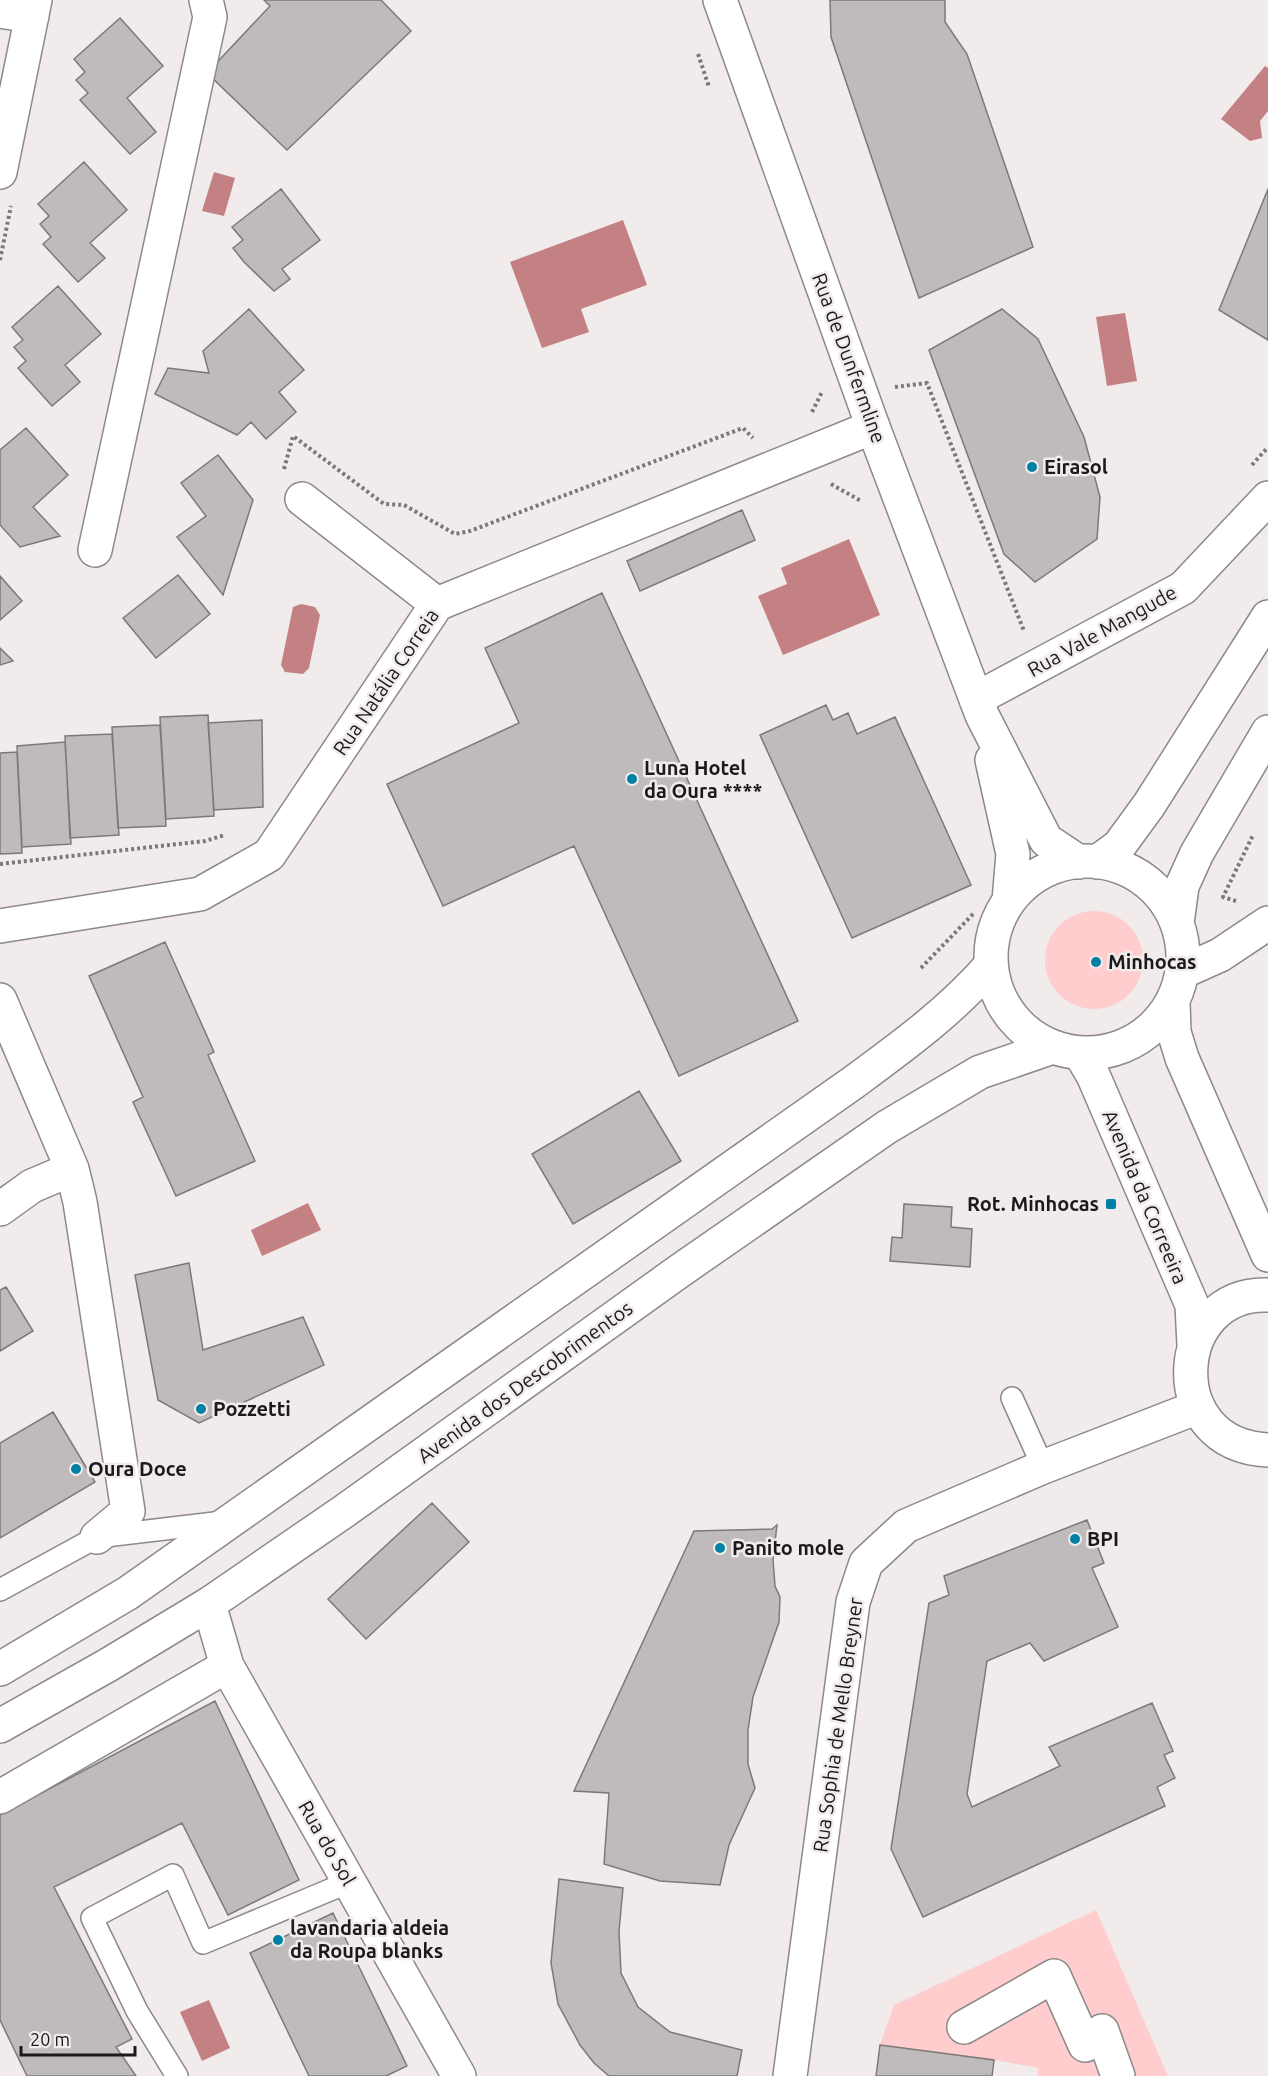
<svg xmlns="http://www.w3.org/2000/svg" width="1268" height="2076" font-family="Ubuntu,sans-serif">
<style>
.green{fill:#ffcdce}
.water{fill:#c48184}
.building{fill:#c0bbbb;stroke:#7e7979;stroke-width:1.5}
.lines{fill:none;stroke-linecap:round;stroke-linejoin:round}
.lane-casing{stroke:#8e8989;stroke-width:24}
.street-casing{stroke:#8e8989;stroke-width:36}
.secondary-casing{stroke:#8e8989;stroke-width:36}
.path{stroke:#7c7878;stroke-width:4;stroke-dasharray:3 3;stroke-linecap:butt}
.lane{stroke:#fff;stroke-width:21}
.street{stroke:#fff;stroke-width:33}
.secondary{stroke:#fff;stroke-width:33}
.poi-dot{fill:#0080a5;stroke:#f1ebeb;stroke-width:2}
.labels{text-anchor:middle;stroke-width:5;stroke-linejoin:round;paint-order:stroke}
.street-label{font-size:20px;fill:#1b1919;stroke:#f1ebeb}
.poi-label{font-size:20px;font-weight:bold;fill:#1b1919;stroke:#f1ebeb;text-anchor:start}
</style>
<rect width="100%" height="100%" fill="#f1ebeb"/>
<path class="green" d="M1045 960a49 49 0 1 1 98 0a49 49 0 1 1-98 0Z
M1096,1910L1168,2076H1038V2068L994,2060L880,2045L894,2005Z"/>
<path class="water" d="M1265,66L1268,68V111L1260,121L1262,138L1250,141L1221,119Z
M214,172L235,178L224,216L202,211Z
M623,220L647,285L581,309L589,332L542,348L510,262Z
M1125,313L1137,381L1107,386L1096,317Z
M849,539L880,615L783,655L758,596L787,584L781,568Z
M301,604L315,607L320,615L309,668L303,674L285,672L281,665L293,607Z
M308,1203L321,1230L262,1256L251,1230Z
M209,2000L230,2048L202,2061L180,2012Z"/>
<path class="building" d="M264,0H381L411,31L287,150L207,73L270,6Z
M830,0H945V22L967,54L1033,247L919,298L831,37Z
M120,18L163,66L127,98L156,132L130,154L80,100L88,93L76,80L85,72L74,59Z
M84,162L127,210L90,243L105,258L78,282L43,244L51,237L40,224L49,216L38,204Z
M281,189L320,240L282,269L290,279L274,291L244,262L233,248L243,240L232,227Z
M1268,189V340L1219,310Z
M58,286L101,334L65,365L80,382L52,406L18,368L26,361L14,347L23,340L12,327Z
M249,309L304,370L279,392L296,412L266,439L251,422L237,435L155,394L168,368L209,373L203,351Z
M1002,309L1038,339L1084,437L1100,497L1097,539L1035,582L1004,554L929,350Z
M26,428L68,475L33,507L60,536L20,547L0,525V450Z
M218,455L253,500L223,595L177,537L206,516L181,483Z
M742,510L755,540L640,591L627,561Z
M178,575L210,614L156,658L123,618Z
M0,576L22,601L0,620Z
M602,593L798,1021L679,1076L574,846L443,906L387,784L519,723L485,648Z
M0,648L13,661L0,665Z
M826,705L833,720L848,713L857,734L895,717L971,885L852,938L760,735Z
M208,715L214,816L166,819L160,717Z
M262,720L263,807L214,810L208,723Z
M160,725L166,826L118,828L112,727Z
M112,734L119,835L70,838L65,736Z
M65,742L71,844L22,847L17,746Z
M17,752L22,853L0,854V753Z
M165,942L214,1052L208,1055L255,1161L176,1196L133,1102L143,1097L89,976Z
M639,1091L681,1161L573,1224L532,1154Z
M904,1204L952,1207L951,1227L972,1229L970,1267L890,1261L892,1237L902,1238Z
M189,1263L203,1350L303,1317L324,1365L199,1423L158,1400L135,1275Z
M6,1287L33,1331L0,1351V1290Z
M53,1412L95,1482L0,1538V1443Z
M432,1503L469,1542L366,1639L328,1599Z
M1087,1520L1104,1563L1092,1568L1118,1627L1044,1661L1030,1643L987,1661L967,1794L972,1807L1060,1766L1049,1747L1152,1703L1173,1751L1164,1755L1175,1778L1157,1787L1165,1806L923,1917L891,1849L929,1603L949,1595L944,1576Z
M777,1525L773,1560L775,1586L780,1597L779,1622L753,1697L748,1730V1764L755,1788L729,1845L720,1885L660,1881L604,1864L609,1793L574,1791L694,1531L772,1529Z
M215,1701L299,1880L228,1915L182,1823L54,1887L132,2039L116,2047L136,2076H27L0,2020V1815Z
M559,1879L623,1888L619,1931L621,1973L638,2007L670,2032L742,2050L737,2076H609L594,2063L580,2045L558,2004L551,1963Z
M333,1913L407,2066L386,2076H309L250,1953Z
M880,2045L994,2060L992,2076H876Z"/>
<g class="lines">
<defs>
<path id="lane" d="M1012,1398L1043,1467
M0,1590L97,1537L223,1522
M177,2076L137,2011L92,1918L173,1875L203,1943L349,1882"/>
<path id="street" d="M0,11L32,16
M0,172L35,0
M302,499L437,604
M95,550L210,17L206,0
M976,699L1183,588L1268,498
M0,926L200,894L269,855L437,604L873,427
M1182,972L1220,955L1268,923
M0,1000L72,1169L80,1202L128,1511L97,1537
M0,1209L32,1186L72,1169
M209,1604L227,1666L459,2076
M0,1797L227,1666
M964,2027L1054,1976L1085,2045L1102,2031L1118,2076
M790,2076L853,1602L866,1563L906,1526L1043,1467L1198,1407"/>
<path id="secondary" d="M720,0L873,427L982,715L1046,840L1079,862
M992,760L1013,854L1009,901
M991 957a96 96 0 1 1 192 0a96 96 0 1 1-192 0Z
M1097,862L1119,846L1149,805L1268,617
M1177,923L1182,886L1197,853L1268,732
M1173,1001L1174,1032L1182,1058L1268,1255
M1080,1053L1093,1075L1192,1305L1194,1345
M1268,1295C1171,1291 1159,1445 1268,1450
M0,1669L128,1593L854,1082C903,1046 951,1011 991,965
M0,1726L108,1665L209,1604L343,1512L678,1272L887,1127L980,1072L1053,1047"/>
</defs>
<use href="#lane" class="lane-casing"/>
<use href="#street" class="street-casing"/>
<use href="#secondary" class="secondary-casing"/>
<path class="path" d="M698,54L709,87
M0,260L11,206
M895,387L927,383L1024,631
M812,412L822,392
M1252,465L1268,447
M284,469L293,436L384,504L404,505L455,534L470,531L743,428L753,438
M831,484L861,501
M0,864L205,841L225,835
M1236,901L1223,897L1253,835
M921,968L975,912"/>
<use href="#lane" class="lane"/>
<use href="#street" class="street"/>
<use href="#secondary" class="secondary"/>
</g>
<g class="poi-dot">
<circle cx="1032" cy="467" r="6"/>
<circle cx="632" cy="779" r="6"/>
<circle cx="1096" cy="962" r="6"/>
<rect x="1105" y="1198" width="12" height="12" rx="3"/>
<circle cx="201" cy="1409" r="6"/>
<circle cx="76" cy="1469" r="6"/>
<circle cx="1075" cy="1539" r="6"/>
<circle cx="720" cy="1548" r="6"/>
<circle cx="278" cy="1940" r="6"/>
</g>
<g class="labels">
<g class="street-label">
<text transform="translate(849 358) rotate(70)" y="7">Rua de Dunfermline</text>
<text transform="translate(1102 631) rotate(-29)" y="7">Rua Vale Mangude</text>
<text transform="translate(386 682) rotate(-56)" y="7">Rua Natália Correia</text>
<text transform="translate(1145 1197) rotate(67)" y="7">Avenida da Correeira</text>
<text transform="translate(525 1382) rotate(-36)" y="7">Avenida dos Descobrimentos</text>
<text transform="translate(838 1725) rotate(-82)" y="7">Rua Sophia de Mello Breyner</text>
<text transform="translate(327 1843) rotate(60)" y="7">Rua do Sol</text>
</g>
<g class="poi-label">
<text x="1044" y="474">Eirasol</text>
<text x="644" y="775">Luna Hotel<tspan x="644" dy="23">da Oura ****</tspan></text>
<text x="1108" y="969">Minhocas</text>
<text x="1099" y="1211" text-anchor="end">Rot. Minhocas</text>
<text x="213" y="1416">Pozzetti</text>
<text x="88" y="1476">Oura Doce</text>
<text x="1087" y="1546">BPI</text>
<text x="732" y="1555">Panito mole</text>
<text x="290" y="1935">lavandaria aldeia<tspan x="290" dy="23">da Roupa blanks</tspan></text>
</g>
</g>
<path d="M21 2046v9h114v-9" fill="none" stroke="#1b1919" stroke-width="3"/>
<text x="30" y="2046" font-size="18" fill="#1b1919" stroke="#f1ebeb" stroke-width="4.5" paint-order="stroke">20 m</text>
</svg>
